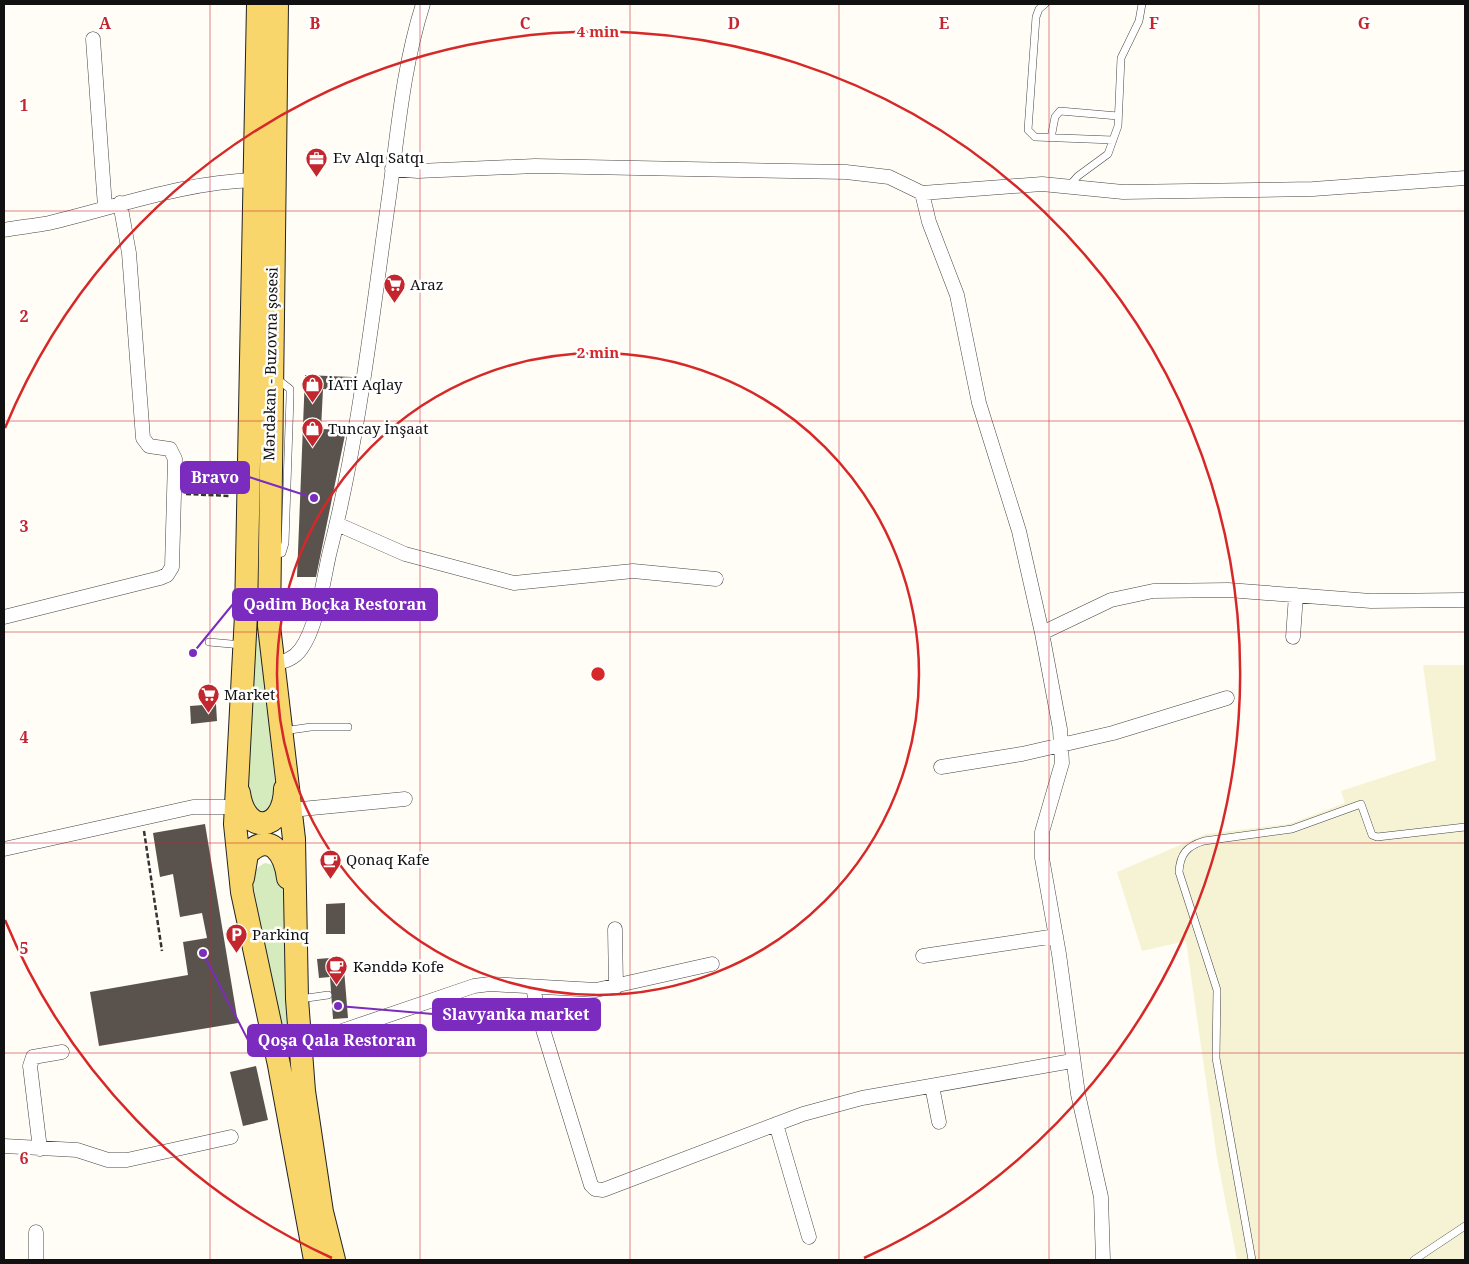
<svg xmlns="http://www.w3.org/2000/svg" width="1469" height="1264" font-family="'Noto Serif',serif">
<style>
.farmland{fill:#f6f3d4}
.green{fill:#d5ebbd}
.building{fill:#5a524d}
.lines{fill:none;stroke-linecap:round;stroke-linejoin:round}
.service-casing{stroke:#444;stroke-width:8}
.minor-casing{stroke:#444;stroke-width:15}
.primary-casing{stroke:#222;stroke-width:24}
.path{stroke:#333;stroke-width:2.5;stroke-dasharray:5 2.5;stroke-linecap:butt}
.service{stroke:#fff;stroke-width:7}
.minor{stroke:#fff;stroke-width:14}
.primary{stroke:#f9d66b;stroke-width:22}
.grid{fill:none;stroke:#c4262e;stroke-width:1;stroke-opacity:0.55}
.ring{fill:none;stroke:#d62828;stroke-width:2.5}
.labels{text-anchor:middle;stroke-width:5;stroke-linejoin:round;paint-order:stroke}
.poi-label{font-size:15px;fill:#111;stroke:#fff;text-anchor:start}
.street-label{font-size:15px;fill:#111;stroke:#fff}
.grid-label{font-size:16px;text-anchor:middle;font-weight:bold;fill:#c4262e;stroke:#fff;stroke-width:5;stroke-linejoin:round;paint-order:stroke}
.centre{fill:#d62828;stroke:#fff;stroke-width:2.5}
.ring-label{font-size:15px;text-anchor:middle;font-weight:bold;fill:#d62828;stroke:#fff;stroke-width:5;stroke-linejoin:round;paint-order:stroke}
.leader{fill:none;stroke:#7b2cbf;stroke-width:2}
.callout-dot{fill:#7b2cbf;stroke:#fff;stroke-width:2}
.callout{fill:#7b2cbf;stroke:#7b2cbf;stroke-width:2}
.callout-label{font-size:16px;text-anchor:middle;font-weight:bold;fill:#fff}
</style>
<rect width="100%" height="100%" fill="#fffdf5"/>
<path class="farmland" d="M1423,665H1465V1260H1237L1217,1158L1186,941L1142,951L1117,872L1206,834L1289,824L1345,803L1341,791L1436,760Z"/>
<path class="green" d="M258,612L276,791L272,811L257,814L246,788L254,613Z
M265,863C278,865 280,871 283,883L294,1076L291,1078L253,884C253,872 255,868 265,863Z"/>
<path class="building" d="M305,375L352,377L351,391L323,389L321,429L346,430L316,577H297Z
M216,704L217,721L191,724L190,706Z
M205,824L238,1023L99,1046L90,992L188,975L183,942L207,938L202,913L180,917L173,874L160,877L153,833Z
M345,903V934H326V904Z
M343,957L348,1018L333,1019L330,977L319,978L317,959Z
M256,1066L268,1120L243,1126L230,1072Z"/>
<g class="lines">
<defs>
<path id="service" d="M1045,4L1039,9L1036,17L1028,130L1035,137L1113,140
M1051,138L1055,117L1060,111L1118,116
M1069,186L1078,176L1108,154L1118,126L1121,58L1139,21L1142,4
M273,556L282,553L285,543L290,397V389L276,378
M209,642L242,645
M283,731L311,727H348
M300,999L328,995
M1252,1260L1216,1058L1217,990L1179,872C1180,854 1187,846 1204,841L1292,829L1361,804L1372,835L1377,837L1465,827
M1414,1260L1465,1226"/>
<path id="minor" d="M93,39L105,207
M392,169L418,171L535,166L846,172L889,177L922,193L1042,184L1123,192L1313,189L1465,178
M922,193L929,222L957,295L979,403L1019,531L1042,633L1060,729L1062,763L1042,832V858L1059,954L1078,1094L1101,1197L1103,1260
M4,230C19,227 34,226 49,223C120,206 183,182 256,180
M337,524L405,554L514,583L633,571L716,579
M4,617L160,578L167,575L172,567L175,459L170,449L149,446L143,438L129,253L120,203
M1042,633L1111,600L1153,591L1228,590L1371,601L1465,600
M1293,637L1296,595
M272,664C284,662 294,659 301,649C317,627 323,582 329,555C359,438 372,316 389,197C398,131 403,67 423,4
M941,767L1022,754L1113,733L1227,698
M291,810L405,799
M4,849L193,807H225L241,809
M615,929L616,987
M923,956L1056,936
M533,988L541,1023L591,1185L595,1189L603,1190L803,1114L862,1098L1072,1061
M299,1041L339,1032L474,986L490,984L596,990L712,964
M932,1086L939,1122
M776,1124L809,1237
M4,1146L77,1150L108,1160H127L231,1137
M40,1149L30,1066L33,1057L62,1052
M36,1232V1260"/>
<path id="primary" d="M258,4L246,615L235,824L242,892L279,1065L315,1260
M277,4L269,626L294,839L297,999L304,1091L322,1212L334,1260
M239,793C245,836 284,832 285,789
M243,878L247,854C271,830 285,855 288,878"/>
</defs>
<use href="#service" class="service-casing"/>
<use href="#minor" class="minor-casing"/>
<use href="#primary" class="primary-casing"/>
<path class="path" d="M186,494L230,496
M144,831L162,951"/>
<use href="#service" class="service"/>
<use href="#minor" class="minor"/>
<use href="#primary" class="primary"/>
</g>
<path class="grid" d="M210,4V1260M420,4V1260M630,4V1260M839,4V1260M1049,4V1260M1259,4V1260M4,211H1465M4,421H1465M4,632H1465M4,843H1465M4,1053H1465"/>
<g class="ring">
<circle cx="598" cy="674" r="321"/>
<path d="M332 1258A642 642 0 0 1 5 920M5 428A642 642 0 1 1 864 1258"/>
</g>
<defs>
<symbol id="office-pin" viewBox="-11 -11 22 30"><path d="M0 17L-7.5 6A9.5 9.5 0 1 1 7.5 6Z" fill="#c4262e" stroke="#fff"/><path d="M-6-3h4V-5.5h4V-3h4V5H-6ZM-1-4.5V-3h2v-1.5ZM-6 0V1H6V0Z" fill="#fff"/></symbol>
<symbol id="supermarket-pin" viewBox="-11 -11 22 30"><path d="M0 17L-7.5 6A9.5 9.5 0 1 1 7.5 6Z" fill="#c4262e" stroke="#fff"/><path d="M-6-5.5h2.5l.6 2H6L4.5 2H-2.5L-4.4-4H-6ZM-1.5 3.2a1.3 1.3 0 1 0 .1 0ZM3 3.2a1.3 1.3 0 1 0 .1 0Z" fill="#fff"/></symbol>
<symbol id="shop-pin" viewBox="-11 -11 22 30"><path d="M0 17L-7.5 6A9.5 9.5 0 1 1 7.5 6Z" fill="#c4262e" stroke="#fff"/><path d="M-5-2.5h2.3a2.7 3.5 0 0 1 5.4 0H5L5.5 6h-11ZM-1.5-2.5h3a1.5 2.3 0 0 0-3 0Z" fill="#fff"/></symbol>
<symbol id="cafe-pin" viewBox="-11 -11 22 30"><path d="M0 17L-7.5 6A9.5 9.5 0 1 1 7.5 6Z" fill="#c4262e" stroke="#fff"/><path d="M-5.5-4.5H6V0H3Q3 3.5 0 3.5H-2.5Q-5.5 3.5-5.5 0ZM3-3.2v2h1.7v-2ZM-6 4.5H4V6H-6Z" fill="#fff"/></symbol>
<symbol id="parking-pin" viewBox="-11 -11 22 30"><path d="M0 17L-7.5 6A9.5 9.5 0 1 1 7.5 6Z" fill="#c4262e" stroke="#fff"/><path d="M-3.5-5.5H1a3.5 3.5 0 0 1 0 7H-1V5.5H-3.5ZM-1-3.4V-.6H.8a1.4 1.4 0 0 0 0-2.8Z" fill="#fff"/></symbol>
</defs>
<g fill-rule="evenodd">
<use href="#office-pin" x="304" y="146" width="25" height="34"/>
<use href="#supermarket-pin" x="382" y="272" width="25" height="34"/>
<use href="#shop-pin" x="300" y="372" width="25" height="34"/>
<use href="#shop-pin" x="300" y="416" width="25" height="34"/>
<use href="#supermarket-pin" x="196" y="682" width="25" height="34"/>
<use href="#cafe-pin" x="318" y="848" width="25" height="34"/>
<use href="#parking-pin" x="224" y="922" width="25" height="34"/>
<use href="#cafe-pin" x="324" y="954" width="25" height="34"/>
</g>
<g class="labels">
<g class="poi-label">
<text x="333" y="163">Ev Alqı Satqı</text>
<text x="410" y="290">Araz</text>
<text x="328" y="390">İATİ Aqlay</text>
<text x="328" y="434">Tuncay İnşaat</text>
<text x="224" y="700">Market</text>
<text x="346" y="865">Qonaq Kafe</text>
<text x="252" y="940">Parkinq</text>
<text x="353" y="972">Kənddə Kofe</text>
</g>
<g class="street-label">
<text transform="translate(271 364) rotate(-89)" y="5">Mərdəkan - Buzovna şosesi</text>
</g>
</g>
<g class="grid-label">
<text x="105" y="29">A</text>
<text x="315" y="29">B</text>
<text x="525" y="29">C</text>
<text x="734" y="29">D</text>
<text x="944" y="29">E</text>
<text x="1154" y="29">F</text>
<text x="1364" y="29">G</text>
<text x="24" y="111">1</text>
<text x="24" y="322">2</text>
<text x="24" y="532">3</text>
<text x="24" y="743">4</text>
<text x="24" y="954">5</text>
<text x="24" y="1164">6</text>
</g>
<circle cx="598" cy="674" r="8" class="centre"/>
<g class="ring-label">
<text x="598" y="37">4 min</text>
<text x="598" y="358">2 min</text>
</g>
<path class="leader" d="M314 498L249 477M193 653L233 604M338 1006L433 1014M203 953L248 1040"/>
<g class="callout-dot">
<circle cx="314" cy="498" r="5"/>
<circle cx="193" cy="653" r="5"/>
<circle cx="338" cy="1006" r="5"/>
<circle cx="203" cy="953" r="5"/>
</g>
<g class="callout">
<rect x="181" y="462" width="68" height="31" rx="5"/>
<rect x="233" y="589" width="204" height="31" rx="5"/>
<rect x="433" y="999" width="167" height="31" rx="5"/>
<rect x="248" y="1025" width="178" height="31" rx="5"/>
</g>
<g class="callout-label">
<text x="215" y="483">Bravo</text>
<text x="335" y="610">Qədim Boçka Restoran</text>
<text x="516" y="1020">Slavyanka market</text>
<text x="337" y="1046">Qoşa Qala Restoran</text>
</g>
<rect width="1469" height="1264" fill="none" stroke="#111111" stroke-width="10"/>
</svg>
